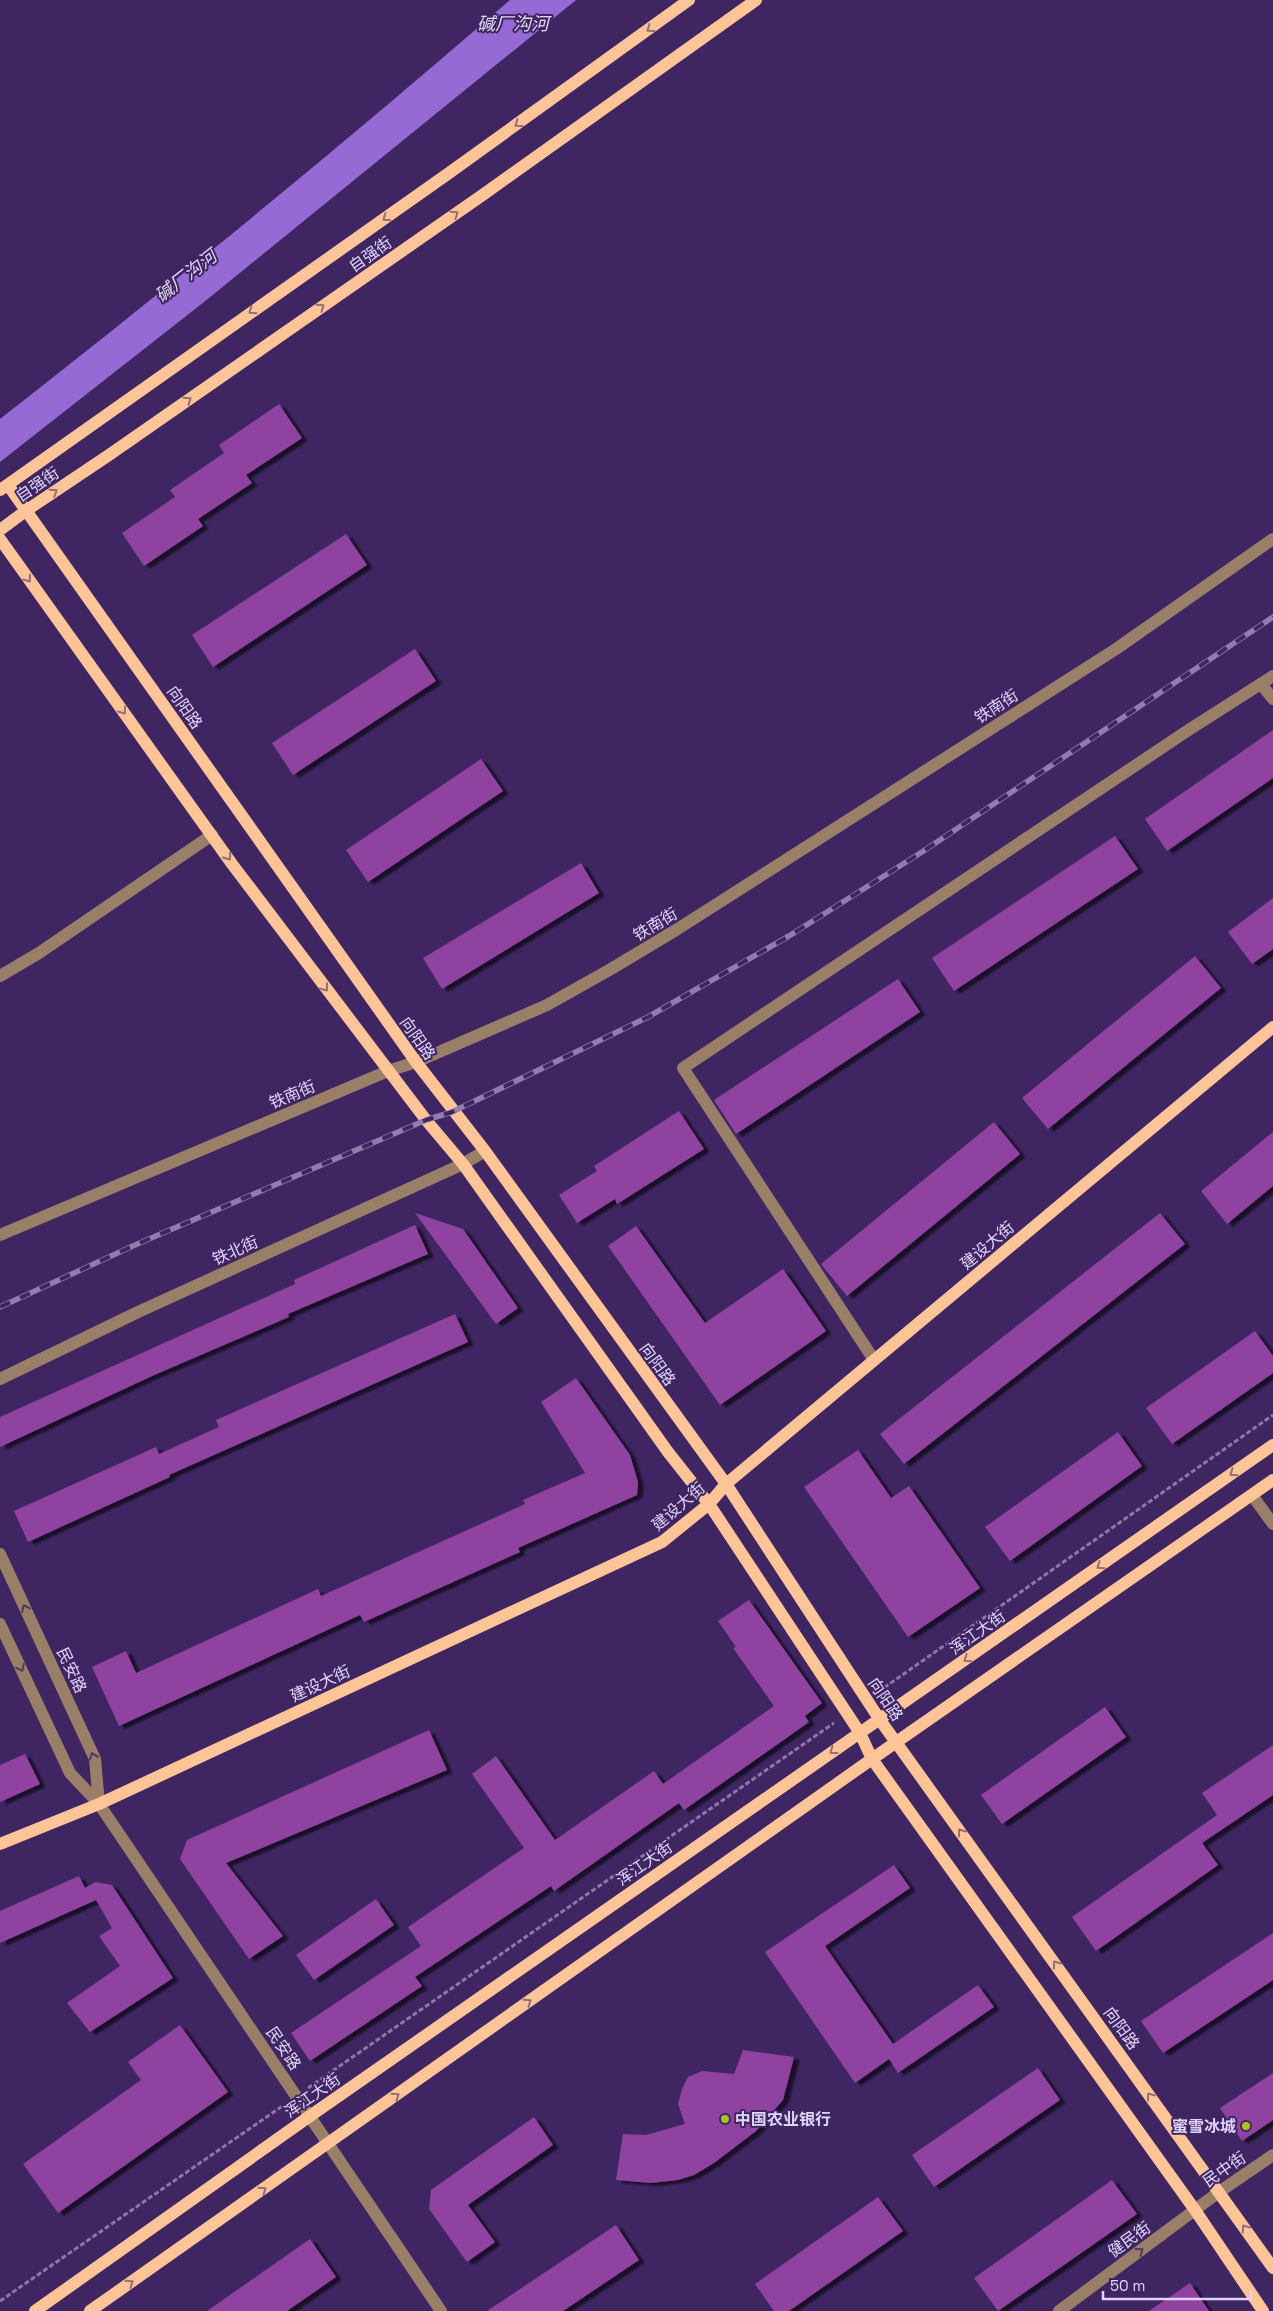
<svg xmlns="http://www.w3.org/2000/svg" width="1273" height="2311" font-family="'Space Grotesk','Noto Sans SC',sans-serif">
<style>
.water{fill:#956ad4}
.building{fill:#8f439f;filter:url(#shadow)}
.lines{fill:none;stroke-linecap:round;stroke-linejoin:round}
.path{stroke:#8b78a9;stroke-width:3;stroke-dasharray:5 2.5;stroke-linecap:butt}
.minor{stroke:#997e68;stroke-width:12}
.major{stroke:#fdc497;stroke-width:12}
.rail-casing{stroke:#8f7dad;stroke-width:5.5}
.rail{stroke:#3f2662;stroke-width:4;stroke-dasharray:11;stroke-linecap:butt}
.oneway{stroke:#946d7a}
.oneway2{stroke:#513863}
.poi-dot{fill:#a9c71b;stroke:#3f2662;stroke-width:2}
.labels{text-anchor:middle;stroke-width:4;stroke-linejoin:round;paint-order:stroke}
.street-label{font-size:16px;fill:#e0d4f9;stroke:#3f2662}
.poi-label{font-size:16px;font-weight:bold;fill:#e0d4f9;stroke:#3f2662;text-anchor:start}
.water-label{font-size:18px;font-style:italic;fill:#e0d7f2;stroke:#3f2662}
</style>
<defs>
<filter id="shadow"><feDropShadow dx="5.5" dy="3" stdDeviation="1" flood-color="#0009"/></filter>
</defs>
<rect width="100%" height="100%" fill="#3f2662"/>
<path class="water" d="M510,0H576L204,302L0,462V419C174,283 344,144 510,0Z"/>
<path class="building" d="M279,404L302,438L246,475L252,483L198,519L203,526L144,566L122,533L175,497L170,490L224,453L219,445Z
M346,534L367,565L213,667L192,635Z
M415,649L436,681L293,775L272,743Z
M1273,730V778L1167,851L1145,819Z
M481,759L503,791L368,882L346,850Z
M1115,836L1138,869L954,991L932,958Z
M581,863L599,893L442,989L423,958Z
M1273,898V949L1252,964L1228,932Z
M1195,956L1221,988L1048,1129L1022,1098Z
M898,979L920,1012L736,1134L714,1100Z
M679,1111L704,1149L617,1204L615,1199L577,1223L559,1195L597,1171L594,1166Z
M994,1122L1020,1154L847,1296L821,1264Z
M1273,1132V1186L1227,1224L1201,1191Z
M415,1213L463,1229L518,1308L496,1324Z
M1160,1213L1185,1244L904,1464L880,1434Z
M415,1225L428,1254L288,1314L289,1317L152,1376L0,1447V1417L295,1284L294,1280Z
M636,1226L705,1323L783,1269L826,1331L720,1405L608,1246Z
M455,1314L468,1342L169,1475L170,1477L28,1542L14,1511L156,1447L159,1454L219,1427L216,1420Z
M1255,1331L1273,1356V1373L1172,1444L1146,1408Z
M576,1378L630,1455L638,1482L637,1495L518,1548L520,1552L364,1622L360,1615L119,1726L92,1667L126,1651L136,1673L318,1589L321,1596L525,1504L523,1500L585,1473L541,1402Z
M1118,1432L1142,1466L1010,1561L985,1527Z
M858,1450L891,1498L909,1486L980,1588L908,1637L804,1487Z
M749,1600L822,1703L805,1716L809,1722L684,1810L679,1803L554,1891L551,1886L415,1977L422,1986L310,2061L291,2033L421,1946L408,1927L524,1848L472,1774L496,1756L555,1840L654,1771L663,1784L774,1706L733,1648L736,1647L718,1621Z
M1105,1707L1126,1737L1002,1824L981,1795Z
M429,1730L447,1770L226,1863L283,1936L249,1959L180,1859L187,1840Z
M1273,1745V1795L1202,1843L1218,1865L1096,1951L1072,1917L1217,1815L1202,1793Z
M25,1754L40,1784L0,1802V1765Z
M894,1865L910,1888L825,1946L893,2044L978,1985L994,2007L898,2073L889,2059L855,2083L765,1952Z
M79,1876L85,1888L95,1882L112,1885L173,1978L90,2032L67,2003L120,1966L99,1936L112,1928L96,1900L0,1943V1911Z
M376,1899L394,1925L314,1980L296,1955Z
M1273,1933V1980L1163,2053L1141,2021Z
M180,2025L228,2092L58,2213L23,2164L141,2080L128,2062Z
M743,2050L794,2057L783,2100L756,2131L714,2163L694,2175L678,2180L651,2183L616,2180L623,2134L646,2135L685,2124L678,2104L682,2089L688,2077L702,2071L734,2074Z
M1038,2068L1060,2100L934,2187L912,2155Z
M1273,2073V2120L1242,2141L1220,2108Z
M534,2117L553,2145L468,2205L495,2242L467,2262L429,2209L431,2190Z
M1112,2180L1137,2214L998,2311L974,2278Z
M878,2197L903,2231L789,2311H774L755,2284Z
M616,2225L639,2260L563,2311H487Z
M310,2239L336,2277L287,2311H207Z
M1190,2283L1209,2311H1149Z"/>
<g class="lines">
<path class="path" d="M878,1692L1273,1415
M308,2088L834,1723
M0,2301L284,2105"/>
<path class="minor" d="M1261,684L1273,699
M0,976L39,953L212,835
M0,1235L388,1071L416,1062L547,1005L611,969L676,930L1116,649L1273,539
M874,1360L683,1068L1187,731L1273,676
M0,1379L138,1312L463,1164L485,1151
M1252,1495L1273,1524
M0,1554L95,1759L99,1804
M0,1624L70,1773L99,1804L441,2311
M1059,2311L1219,2192L1273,2155"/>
<path class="major" d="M8,485L416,1062L485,1151L726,1484L880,1720L1273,2268
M0,490L449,173L689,0
M0,530L27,510L109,455L484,194L756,0
M0,539L232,864L426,1120L463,1164L668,1452L709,1504L860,1733L872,1759L1195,2210L1263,2311
M0,1844L99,1804L662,1542L709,1504L726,1484L1273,1027
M35,2311L310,2116L1273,1445
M90,2311L872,1759L1273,1480"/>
<defs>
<path id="rail" d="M0,1307L135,1245L426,1120L452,1112L648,1017L789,936L922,852L1273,617"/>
</defs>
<use href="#rail" class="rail-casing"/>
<use href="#rail" class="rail"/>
</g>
<defs><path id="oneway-chevron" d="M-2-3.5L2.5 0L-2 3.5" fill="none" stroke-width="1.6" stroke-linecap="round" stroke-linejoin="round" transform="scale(1.25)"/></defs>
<g class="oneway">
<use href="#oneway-chevron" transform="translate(650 29) rotate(144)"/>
<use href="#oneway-chevron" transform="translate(518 124) rotate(144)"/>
<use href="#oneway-chevron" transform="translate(455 214) rotate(-35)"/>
<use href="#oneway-chevron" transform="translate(386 218) rotate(145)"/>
<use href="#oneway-chevron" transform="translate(321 307) rotate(-35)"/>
<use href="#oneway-chevron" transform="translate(252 311) rotate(145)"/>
<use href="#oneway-chevron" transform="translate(188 400) rotate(-35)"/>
<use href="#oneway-chevron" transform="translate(54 492) rotate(-33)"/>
<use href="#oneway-chevron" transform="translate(28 579) rotate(54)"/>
<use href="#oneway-chevron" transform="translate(123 711) rotate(54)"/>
<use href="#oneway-chevron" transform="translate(228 857) rotate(55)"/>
<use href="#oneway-chevron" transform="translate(325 988) rotate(53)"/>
<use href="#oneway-chevron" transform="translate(1233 1473) rotate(145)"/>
<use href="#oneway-chevron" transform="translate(1100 1566) rotate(145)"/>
<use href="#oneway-chevron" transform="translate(967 1659) rotate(145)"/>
<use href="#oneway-chevron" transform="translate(833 1751) rotate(145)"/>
<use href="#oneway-chevron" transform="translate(961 1832) rotate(-126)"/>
<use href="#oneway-chevron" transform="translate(1056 1964) rotate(-126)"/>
<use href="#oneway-chevron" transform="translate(528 2002) rotate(-35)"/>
<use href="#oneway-chevron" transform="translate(396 2096) rotate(-35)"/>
<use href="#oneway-chevron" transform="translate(1150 2096) rotate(-126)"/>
<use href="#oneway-chevron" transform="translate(263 2190) rotate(-35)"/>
<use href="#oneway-chevron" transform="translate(1245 2228) rotate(-125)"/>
<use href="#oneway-chevron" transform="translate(130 2283) rotate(-35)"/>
</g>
<g class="oneway2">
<use href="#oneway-chevron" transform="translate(25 1608) rotate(-115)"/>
<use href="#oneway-chevron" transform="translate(21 1668) rotate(64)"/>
<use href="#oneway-chevron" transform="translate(93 1756) rotate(-109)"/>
<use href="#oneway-chevron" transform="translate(1140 2251) rotate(-36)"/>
</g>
<g class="poi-dot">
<circle cx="725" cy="2119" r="5"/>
<circle cx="1246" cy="2126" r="5"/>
</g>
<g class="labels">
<g class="street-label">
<text transform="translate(370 254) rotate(-35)" y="6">自强街</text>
<text transform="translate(37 484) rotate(-34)" y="6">自强街</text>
<text transform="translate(996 706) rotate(-33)" y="6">铁南街</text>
<text transform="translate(185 707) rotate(55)" y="6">向阳路</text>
<text transform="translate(655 924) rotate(-31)" y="6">铁南街</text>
<text transform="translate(418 1038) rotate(55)" y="6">向阳路</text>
<text transform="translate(292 1094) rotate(-23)" y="6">铁南街</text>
<text transform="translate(987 1245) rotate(-40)" y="6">建设大街</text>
<text transform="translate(235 1250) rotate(-24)" y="6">铁北街</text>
<text transform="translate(658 1364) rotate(54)" y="6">向阳路</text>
<text transform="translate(678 1506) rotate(-41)" y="6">建设大街</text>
<text transform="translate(977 1632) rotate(-35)" y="6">浑江大街</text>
<text transform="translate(72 1670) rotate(65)" y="6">民安路</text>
<text transform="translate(320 1683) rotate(-25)" y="6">建设大街</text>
<text transform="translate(886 1699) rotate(56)" y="6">向阳路</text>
<text transform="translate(644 1863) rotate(-35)" y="6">浑江大街</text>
<text transform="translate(1122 2028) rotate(54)" y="6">向阳路</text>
<text transform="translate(284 2048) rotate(56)" y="6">民安路</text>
<text transform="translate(312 2095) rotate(-35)" y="6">浑江大街</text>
<text transform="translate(1224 2169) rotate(-35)" y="6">民中街</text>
<text transform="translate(1129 2239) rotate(-36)" y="6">健民街</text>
</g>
<g class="poi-label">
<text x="735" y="2125">中国农业银行</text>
<text x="1236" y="2132" text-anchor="end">蜜雪冰城</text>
</g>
<g class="water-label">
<text x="513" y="30">碱厂沟河</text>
<text transform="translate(186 276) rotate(-38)" y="6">碱厂沟河</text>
</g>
</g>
<path d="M1103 2291v8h148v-8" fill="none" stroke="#e0d4f9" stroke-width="2.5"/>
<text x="1110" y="2291" font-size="15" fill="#e0d4f9" stroke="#3f2662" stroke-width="4" paint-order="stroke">50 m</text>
</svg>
